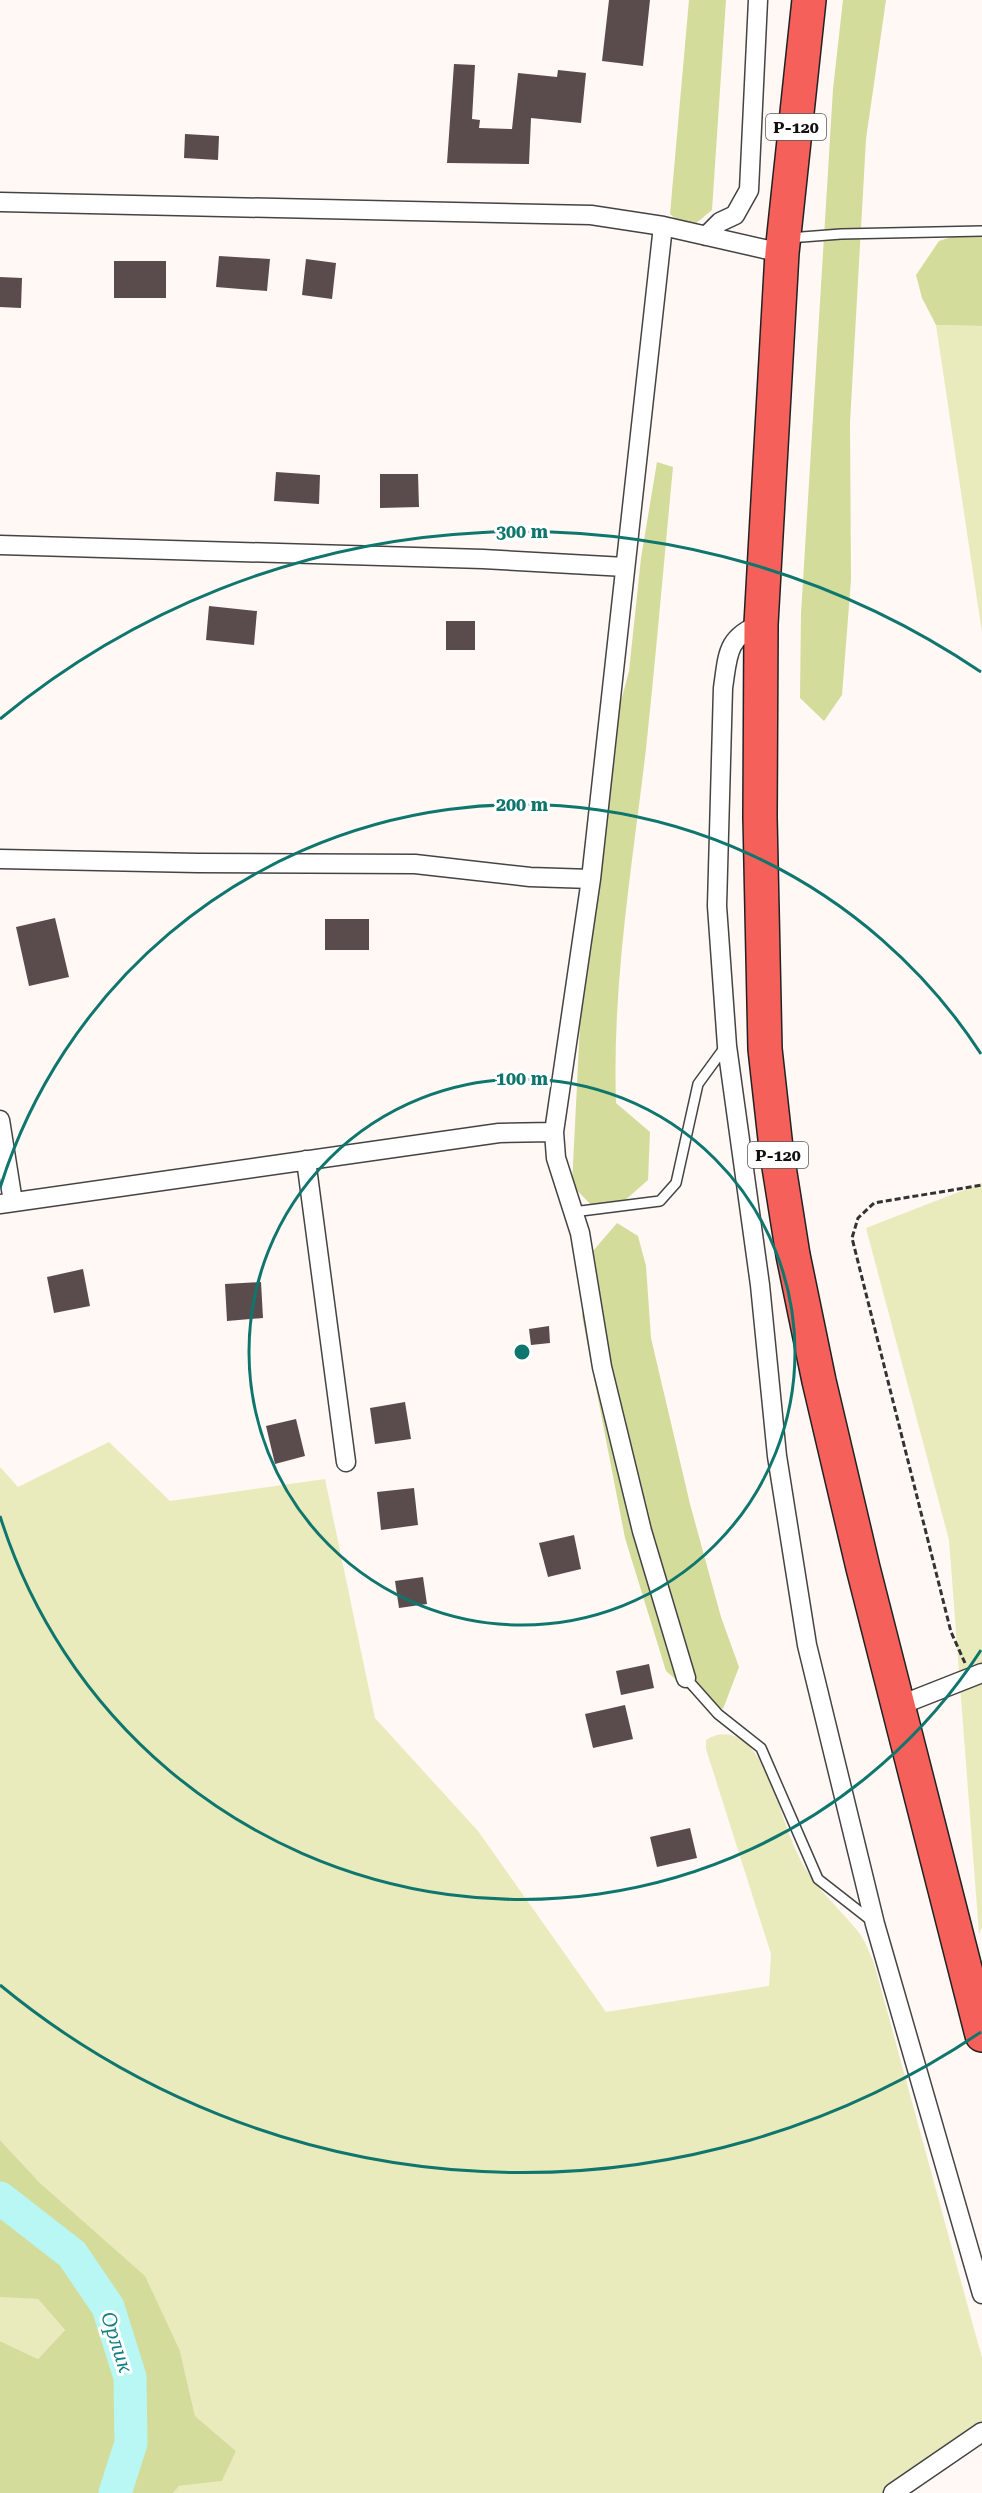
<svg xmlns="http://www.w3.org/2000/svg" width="982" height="2493" font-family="'Roboto Serif',serif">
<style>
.green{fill:#e9ebbc}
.forest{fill:#d4dc9b}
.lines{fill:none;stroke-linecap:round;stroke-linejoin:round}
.river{stroke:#b8f7f4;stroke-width:33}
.building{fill:#5a4c4d}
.lane-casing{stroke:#444;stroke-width:12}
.street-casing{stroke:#444;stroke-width:21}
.highway-casing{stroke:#222;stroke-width:36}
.path{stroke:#333;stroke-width:3;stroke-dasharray:6 3;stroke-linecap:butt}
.lane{stroke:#fff;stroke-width:9}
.street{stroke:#fff;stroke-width:18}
.highway{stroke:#f6605b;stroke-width:33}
.ring{fill:none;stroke:#0f766e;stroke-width:3}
.labels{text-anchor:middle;stroke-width:6;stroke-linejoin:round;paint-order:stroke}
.shield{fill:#fff;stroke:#585858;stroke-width:1.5}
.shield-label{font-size:16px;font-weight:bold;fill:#111}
.water-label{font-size:20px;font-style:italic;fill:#158081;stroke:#fff}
.centre{fill:#0f766e;stroke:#fff;stroke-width:3}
.ring-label{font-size:18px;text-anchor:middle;font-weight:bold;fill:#0f766e;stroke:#fff;stroke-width:6;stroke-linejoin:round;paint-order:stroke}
</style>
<rect width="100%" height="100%" fill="#fff8f4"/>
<path class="green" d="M936,325L982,326V633Z
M982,1183V1927L979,1934L949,1540L866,1228Z
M109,1442L170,1501L325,1479L375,1718L478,1831L606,2012L769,1986L771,1954L706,1749V1740C719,1731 736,1733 747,1744C771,1766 783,1825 798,1855C813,1887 839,1907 860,1934C866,1943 870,1954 874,1963L982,2358V2427L891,2493H173L179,2486L222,2481L236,2451L195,2416L180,2351L41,2184L0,2140V1467L18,1487Z
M4,2296L38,2299L65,2330L38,2359L0,2341V2297Z"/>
<path class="forest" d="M689,0H726L712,210L688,230L670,214Z
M843,0H886L866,139L850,423L851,580L842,695L824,721L800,698L801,614L833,89Z
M982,227V326L936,325L922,298L916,275L939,241Z
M657,462L673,467C664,561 656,655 646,749C632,867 612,984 616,1103L650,1132L648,1180L623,1202L596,1210L572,1185L583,964L603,769L629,671L641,558Z
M617,1223L638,1236L646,1266L651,1338L690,1504L721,1617L739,1667L723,1709L695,1696L666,1671L625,1538L582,1316L587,1271L593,1251Z
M0,2140L41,2184L145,2276L180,2351L195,2416L236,2451L222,2481L179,2486L173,2493H0V2341L38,2359L65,2330L38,2299L0,2297Z"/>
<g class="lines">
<path class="river" d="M0,2198L72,2254L108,2307L130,2377L131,2443L115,2493"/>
</g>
<path class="building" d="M609,0H650L643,66L602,61Z
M454,64L475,65L472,119L480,120L479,128L512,129L518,73L557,77L558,70L586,73L581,123L531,118L529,164L447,163Z
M185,134L219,136L218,160L184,158Z
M219,256L270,259L267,291L216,287Z
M306,259L336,263L332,299L302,295Z
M114,261H166V298H114Z
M0,277L22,278L21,308L0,307Z
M276,472L320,475L319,504L274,501Z
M380,474H418L419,507L380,508Z
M209,606L257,611L254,645L206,640Z
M446,621H475V650H446Z
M55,918L69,977L29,986L16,927Z
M325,919H369V950H325Z
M83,1269L90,1306L54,1313L47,1277Z
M261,1282L263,1318L227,1321L225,1284Z
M549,1326L550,1343L531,1345L529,1329Z
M405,1402L411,1439L375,1444L370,1408Z
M296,1419L305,1456L275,1464L266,1426Z
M414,1488L418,1525L381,1530L377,1492Z
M574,1535L581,1569L548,1577L539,1543Z
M423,1577L427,1604L399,1608L395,1581Z
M649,1664L654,1688L621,1695L616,1671Z
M625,1705L633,1739L593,1748L585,1714Z
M690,1828L697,1858L657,1867L650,1837Z"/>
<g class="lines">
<defs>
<path id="lane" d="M789,238L841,234L982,231
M573,1212L660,1201L676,1183L698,1084L725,1047
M686,1678L718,1714L761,1748L818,1879L873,1922"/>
<path id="street" d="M0,202L591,215L663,226L782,253
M706,236L720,222L735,215L749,190L758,0
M0,545L483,559L625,567
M761,624C726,637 728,655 723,688L717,906L727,1046L760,1285L777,1456L807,1645L875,1924L982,2294
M0,859L198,863L415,864L530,877L591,879
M0,1120L13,1202
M554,1132L591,879L663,226
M306,1160L346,1462
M0,1204L499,1133L554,1132L556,1158L580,1233L602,1367L642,1531L686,1678
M898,1706L982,1673
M893,2493L982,2432"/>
<path id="highway" d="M809,0L782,253L761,624L760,817L765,1049L776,1148L793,1255L819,1381L863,1568L982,2035"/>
</defs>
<use href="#lane" class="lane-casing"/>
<use href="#street" class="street-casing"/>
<use href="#highway" class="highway-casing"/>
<path class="path" d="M965,1663L951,1632L852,1238L858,1218L874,1203L982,1185"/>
<use href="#lane" class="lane"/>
<use href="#street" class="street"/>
<use href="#highway" class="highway"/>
</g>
<g class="ring">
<circle cx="522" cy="1352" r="273"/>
<path d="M981 1650A547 547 0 0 1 0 1516M0 1188A547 547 0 0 1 981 1054"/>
<path d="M981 2032A820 820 0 0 1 0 1985M0 719A820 820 0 0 1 981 672"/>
</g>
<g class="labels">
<g class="shield">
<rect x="766" y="114" width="60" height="26" rx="4.5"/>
<rect x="748" y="1142" width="60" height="26" rx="4.5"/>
</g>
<g class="shield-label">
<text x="796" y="133">Р-120</text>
<text x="778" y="1161">Р-120</text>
</g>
<g class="water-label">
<text transform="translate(117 2342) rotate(72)" y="7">Орлик</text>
</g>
</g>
<circle cx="522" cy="1352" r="9" class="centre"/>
<g class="ring-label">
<text x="522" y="538">300 m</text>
<text x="522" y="811">200 m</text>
<text x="522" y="1085">100 m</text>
</g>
</svg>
